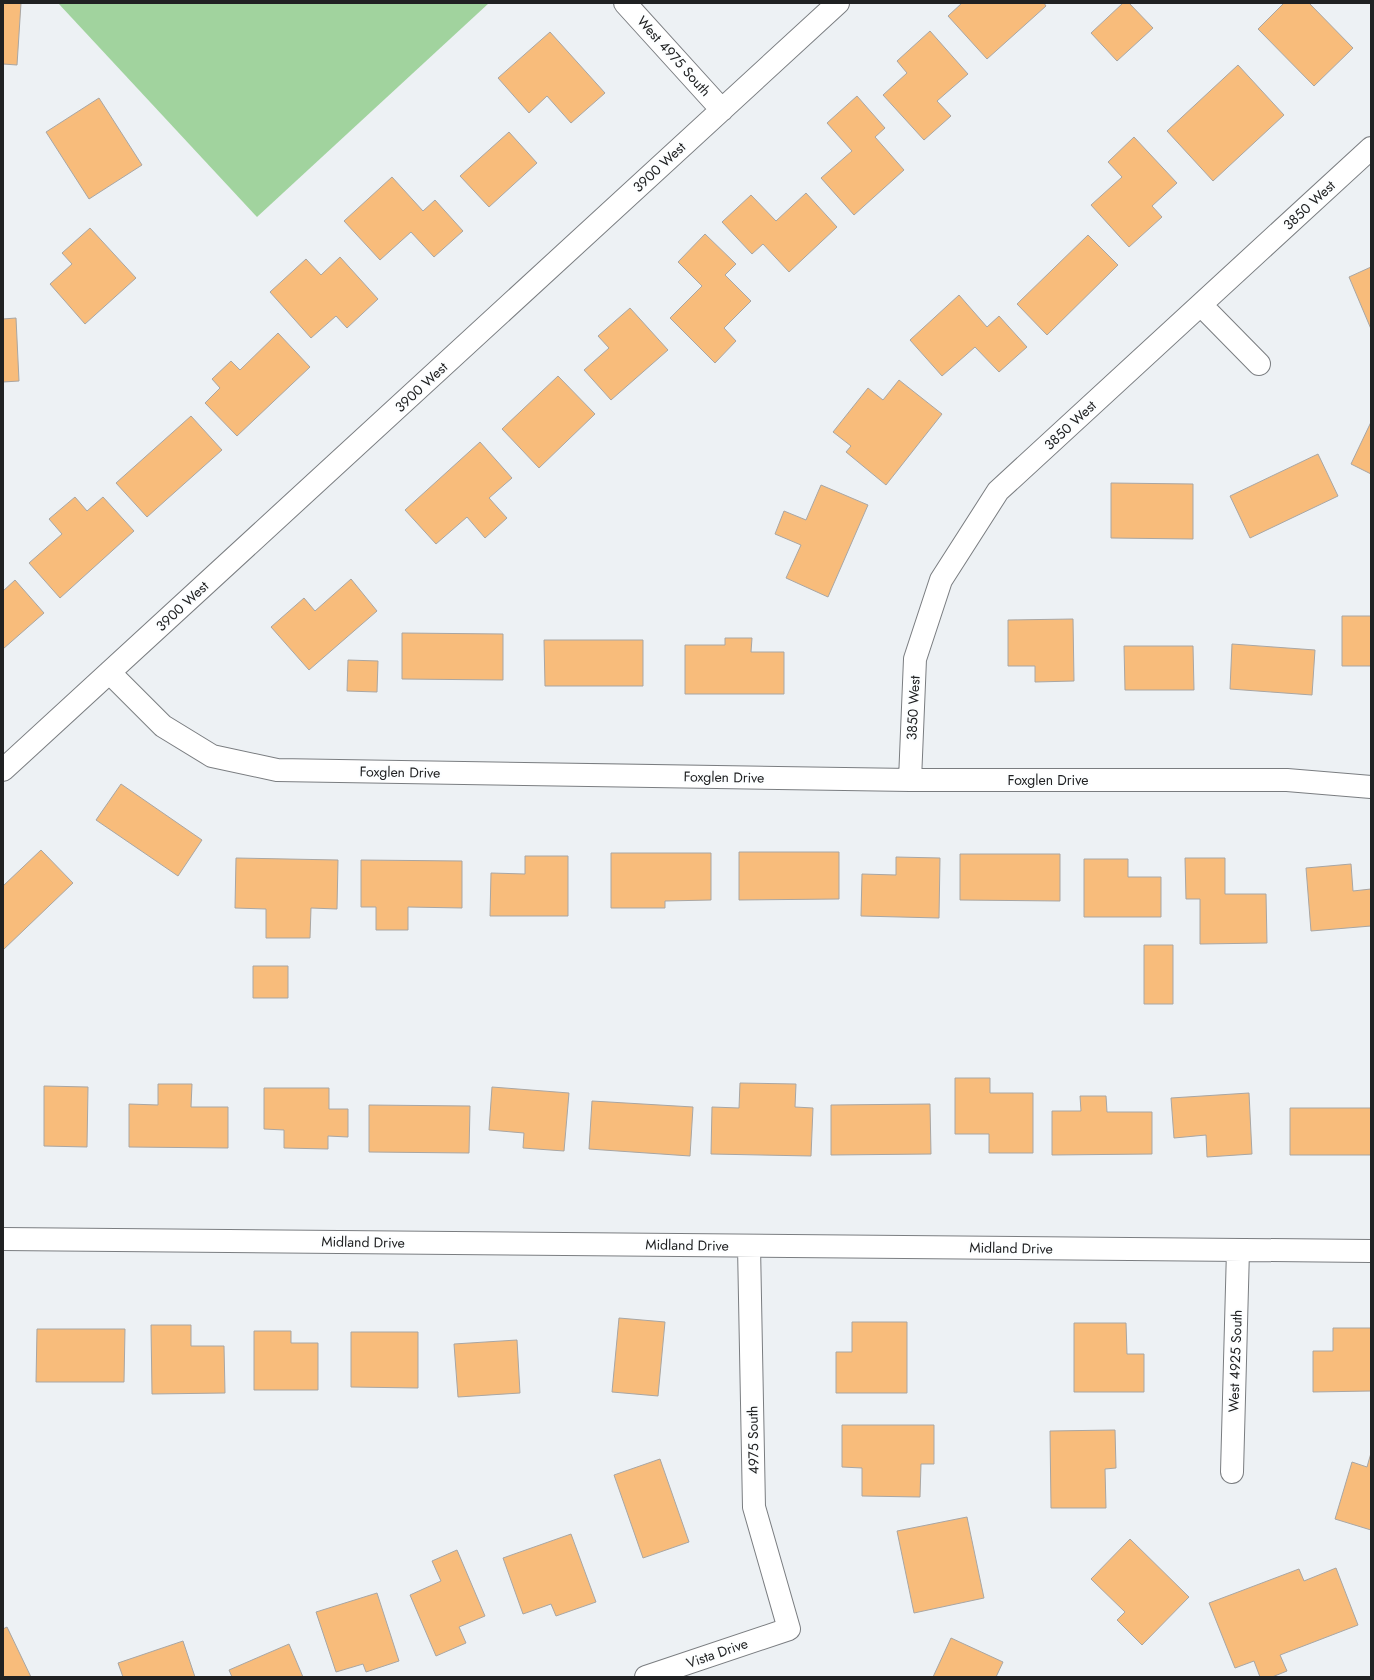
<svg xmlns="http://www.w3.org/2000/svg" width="1374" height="1680" font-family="Jost,sans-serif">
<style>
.green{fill:#a1d39e}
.building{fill:#f8bc7b;stroke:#a9a6a3}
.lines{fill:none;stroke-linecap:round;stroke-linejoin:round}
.minor-casing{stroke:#7a7d80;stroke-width:24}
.minor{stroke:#fff;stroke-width:22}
.labels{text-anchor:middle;stroke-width:4;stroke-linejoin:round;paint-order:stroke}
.street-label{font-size:14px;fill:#202122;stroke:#fcfeff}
</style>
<rect width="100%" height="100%" fill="#edf1f4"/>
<path class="green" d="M58,3H489L257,217Z"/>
<path class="building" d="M3,3H21L17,65L3,64Z
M962,3H1044L1046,6L987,59L948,16Z
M1123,3H1129L1153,28L1117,61L1091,33Z
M1284,3H1309L1353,48L1314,86L1258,29Z
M930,31L968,74L937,101L951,116L924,140L883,95L907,73L897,61Z
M550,32L605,93L571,123L547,96L529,113L498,78Z
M1238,65L1284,115L1213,181L1167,131Z
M857,96L885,128L875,137L904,170L854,215L821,178L852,151L827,123Z
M99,98L142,165L89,199L46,132Z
M509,132L537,163L489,207L460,176Z
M1134,137L1177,183L1152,206L1162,217L1129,247L1091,205L1122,177L1108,162Z
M392,177L423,211L435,200L463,231L434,257L411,232L380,260L344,221Z
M806,193L837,227L789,272L763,244L752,254L722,222L751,195L776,221Z
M90,228L136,278L85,324L50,284L72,264L62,253Z
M705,234L736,264L725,275L751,301L724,328L736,341L715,363L670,318L702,286L678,262Z
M1088,235L1118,265L1047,335L1017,304Z
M340,257L378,299L347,328L336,316L311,338L270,292L306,259L321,275Z
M1371,267V329L1349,277Z
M959,295L987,327L999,316L1027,347L999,372L975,347L942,376L910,340Z
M630,308L668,350L611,400L584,370L609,348L598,336Z
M16,318L19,381L3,382V319Z
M278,333L310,367L237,436L205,403L220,388L212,379L231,361L240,370Z
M558,376L595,414L539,468L502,429Z
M899,380L942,414L886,485L846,452L851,446L833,432L868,388L883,400Z
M191,416L222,450L147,517L116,483Z
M1371,422V474L1351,464Z
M480,442L512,478L489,498L507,518L485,538L467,517L436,544L405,510Z
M1318,454L1338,496L1250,538L1230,496Z
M1111,483L1193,484V539L1111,538Z
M821,485L868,505L828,597L786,578L801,545L775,534L784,511L806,520Z
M75,497L87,511L103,497L134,531L60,598L29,563L62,534L49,519Z
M351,579L377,611L309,670L271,627L304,598L315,611Z
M15,580L44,613L3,649V591Z
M1342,616H1371V666H1342Z
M1073,619L1074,681L1035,682V666H1008V620Z
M402,633L503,634V680L402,679Z
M725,638H752L751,652H784V694H685V645H725Z
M544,640H643V686H545Z
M1232,644L1315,650L1312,695L1230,689Z
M1124,646H1193L1194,690H1125Z
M348,660L378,661L377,692L347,691Z
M121,784L202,840L178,876L96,820Z
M41,850L73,883L3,950V886Z
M739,852H839V899L739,900Z
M611,853H711V900L665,901V908H611Z
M960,854H1060V901L960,900Z
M525,856H568V916H490L491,873L525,874Z
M896,857L940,858L939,918L861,916L862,874L896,875Z
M236,858L338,860L337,909L311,908L310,938H266V909L235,908Z
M1185,858H1225V894H1266L1267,943L1200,944V899H1186Z
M1084,859H1128V877H1161V917H1084Z
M361,860L462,861V908L408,907V930H376V907H361Z
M1351,864L1353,891L1371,889V926L1311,931L1306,868Z
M1144,945H1173V1004H1144Z
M253,966H288V998H253Z
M955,1078H990V1093H1033V1153H989V1134H955Z
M740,1083L796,1084L795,1107L813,1108L811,1156L711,1154L712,1107L739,1108Z
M158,1084H192L191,1107H228V1148L129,1147V1104L158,1105Z
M44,1086L88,1087L87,1147L44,1146Z
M492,1087L569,1093L564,1151L523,1148L524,1133L489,1130Z
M264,1088H329V1109H348V1137L328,1136V1149L284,1148V1130L264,1129Z
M1249,1093L1252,1154L1207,1157L1206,1135L1174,1138L1171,1098Z
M1080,1096H1106L1107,1112H1152V1154L1052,1155V1111H1081Z
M592,1101L693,1107L690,1156L589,1149Z
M930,1104L931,1154L831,1155V1105Z
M369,1105L470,1106L469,1153L369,1152Z
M1290,1108H1371V1155H1290Z
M619,1318L665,1322L658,1396L612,1392Z
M852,1322H907V1393H836V1352H852Z
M1074,1323H1126L1127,1354H1144V1392H1074Z
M151,1325H191V1346H224L225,1393L152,1394Z
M1333,1328H1371V1391L1313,1392V1351H1333Z
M37,1329H125L124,1382H36Z
M254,1331H291V1343H318V1390H254Z
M351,1332H418V1388L351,1387Z
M517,1340L520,1393L458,1397L454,1344Z
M842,1425H934V1464H921L920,1497L862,1496V1468L842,1467Z
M1115,1430L1116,1468L1105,1469L1106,1508H1051L1050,1431Z
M1371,1453V1530L1335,1519L1352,1462L1367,1467Z
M660,1459L689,1542L643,1558L614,1475Z
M967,1517L984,1598L914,1613L897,1531Z
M571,1534L596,1602L556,1616L551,1604L523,1614L503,1558Z
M1130,1539L1189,1597L1142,1645L1117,1620L1125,1612L1091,1579Z
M457,1550L485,1616L459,1627L466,1643L436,1656L410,1595L441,1581L432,1561Z
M1336,1568L1358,1625L1280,1655L1287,1671L1272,1677H1260L1254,1661L1235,1668L1209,1603L1299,1569L1304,1581Z
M377,1593L399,1661L366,1672L363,1664L336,1672L316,1612Z
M7,1627L31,1677H3V1629Z
M951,1638L1003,1662L996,1677H933Z
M183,1641L195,1677H123L118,1663Z
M289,1644L303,1677H232L229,1670Z"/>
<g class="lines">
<defs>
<path id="minor" d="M625,3L722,110
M1201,305L1259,364
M110,673L163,726L212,756L277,770L910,780H1287L1371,787
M3,770L838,3
M910,780L915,659L941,580L998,491L1371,148
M3,1239L1371,1251
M1232,1472L1238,1250
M646,1677L789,1629L754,1507L749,1246"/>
</defs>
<use href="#minor" class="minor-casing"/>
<use href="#minor" class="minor"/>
</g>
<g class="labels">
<g class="street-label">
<text transform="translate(674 56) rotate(48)" y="5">West 4975 South</text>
<text transform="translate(659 167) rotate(-43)" y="5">3900 West</text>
<text transform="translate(1309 205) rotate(-43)" y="5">3850 West</text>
<text transform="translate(421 387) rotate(-43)" y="5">3900 West</text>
<text transform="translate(1070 425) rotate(-43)" y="5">3850 West</text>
<text transform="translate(182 606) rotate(-43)" y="5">3900 West</text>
<text transform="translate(913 708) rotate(-87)" y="5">3850 West</text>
<text transform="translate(400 772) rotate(1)" y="5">Foxglen Drive</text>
<text transform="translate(724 777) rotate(1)" y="5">Foxglen Drive</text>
<text x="1048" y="785">Foxglen Drive</text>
<text transform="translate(363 1242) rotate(1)" y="5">Midland Drive</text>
<text transform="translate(687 1245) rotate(1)" y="5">Midland Drive</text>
<text transform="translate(1011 1248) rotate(1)" y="5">Midland Drive</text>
<text transform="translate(1235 1361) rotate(-88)" y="5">West 4925 South</text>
<text transform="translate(753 1440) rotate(-91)" y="5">4975 South</text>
<text transform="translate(717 1653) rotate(-19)" y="5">Vista Drive</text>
</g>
</g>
<rect width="1374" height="1680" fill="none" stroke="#202122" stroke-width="8"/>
</svg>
